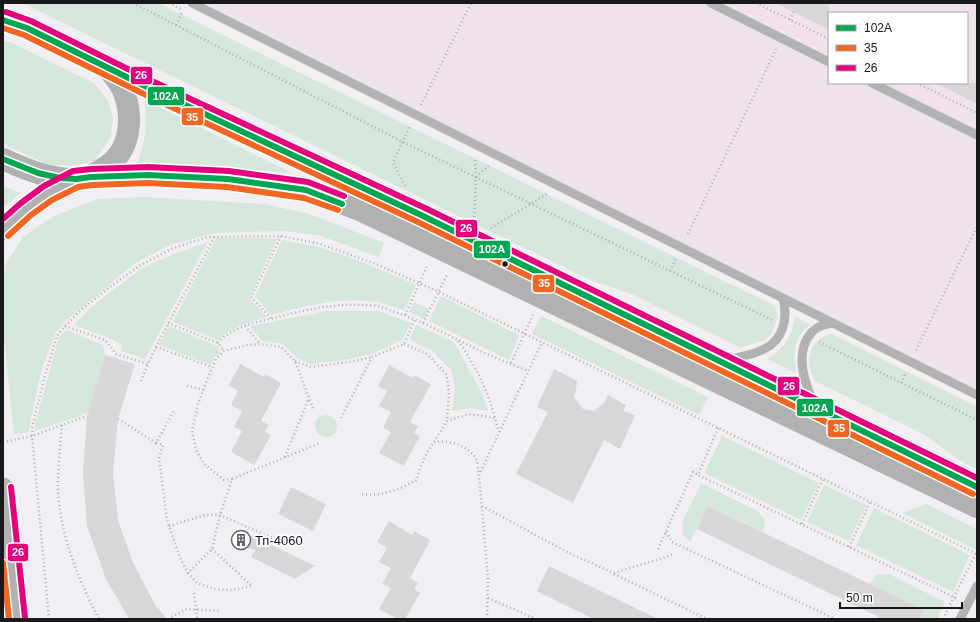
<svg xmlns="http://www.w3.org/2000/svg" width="980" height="622" font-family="Arial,sans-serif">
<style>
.commercial{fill:#f0e2eb;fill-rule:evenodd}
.green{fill:#d5e6db}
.building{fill:#d9d6d8}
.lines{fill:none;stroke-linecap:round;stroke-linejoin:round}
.path{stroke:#b0aeb0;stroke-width:2.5;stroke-dasharray:1 3;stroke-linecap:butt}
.service{stroke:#b2b2b2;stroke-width:9}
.tertiary{stroke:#b2b2b2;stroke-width:21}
.secondary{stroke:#b1b1b2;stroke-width:22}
.bus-1-casing{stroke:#fff;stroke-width:9}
.bus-2-casing{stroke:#fff;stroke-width:9}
.bus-3-casing{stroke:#fff;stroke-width:9}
.bus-1{stroke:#00a651;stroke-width:6}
.bus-2{stroke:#f26522;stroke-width:6}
.bus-3{stroke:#e5007d;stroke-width:6}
.bus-dot{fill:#18171a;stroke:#fff;stroke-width:1.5}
.labels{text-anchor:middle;stroke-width:4;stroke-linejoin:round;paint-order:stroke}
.poi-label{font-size:13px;fill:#18171a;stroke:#fff;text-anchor:start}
.line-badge{stroke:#fff;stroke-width:1.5}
.badge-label{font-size:11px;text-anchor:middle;font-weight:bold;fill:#fff}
</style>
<rect width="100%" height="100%" fill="#f2eff4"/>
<path class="commercial" d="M204,3H977V390ZM829,13H967V83H829Z"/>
<path class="green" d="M22,3H158L775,306L777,314L776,322L771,335L764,341L739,347L634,295L588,279Z
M3,41L10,42L94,83L108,101L113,118L111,137L93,162L71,166L47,164L3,144Z
M145,100L294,174L246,169L137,163C147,139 146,125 145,100Z
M3,186L20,193L3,208Z
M144,197L264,204L310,214L384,243L379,257L318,235L284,231L215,233L170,245L135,263L67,320L56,332L42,368L31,418L29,432L14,434L3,328V280L5,265L23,237L54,216L98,199Z
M216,238L277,239L249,298L267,317C249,322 231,327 218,340L173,322Z
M282,240L319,247L360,261L416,285L404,310C397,308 389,305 381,303C344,295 306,306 271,315L255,296Z
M208,242L145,359L121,351L122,345L107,337L74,325L90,308L142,268L174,254Z
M441,296L519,335L509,360L429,321Z
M414,302L429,309L424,319L409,312Z
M327,311H378L411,323L402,340L372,354L350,359L311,364L297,358L283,344L262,341L250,326Z
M541,316L708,397L699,415L532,334Z
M795,317L811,325C793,337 793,353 796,373L767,359C785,348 791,338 795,317Z
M416,325L454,342L483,395L488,411L471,408L452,411L455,386L451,370L433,351L410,340Z
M169,326L217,346L220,352L214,358L211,365L159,345Z
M67,330L103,345L105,355L88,413L35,431V424L59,337Z
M832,334L977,407V469L964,463L923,434L815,381C813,377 811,373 810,368C806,353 816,336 832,334Z
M315 426a11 11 0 1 1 22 0a11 11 0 1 1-22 0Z
M722,436L819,483L801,520L704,473Z
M701,483L758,511L765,521L763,532L708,506L690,542L683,535L682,523Z
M824,485L866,505L849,541L807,522Z
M926,504L977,529V550L902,513Z
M874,508L970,555L953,592L856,545Z
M889,574L945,602L937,619H920L924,610L870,584L876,575Z"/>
<path class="building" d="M776,3H829V30Z
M936,83H977V104Z
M105,355L135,364L118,419L113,473L118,520L133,563L156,606L167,619H129L106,579L87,526L83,473L87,416Z
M240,364L264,377L265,374L281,383L261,421L269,425L265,432L271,435L254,465L231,452L242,431L234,427L242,411L231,405L238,391L229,385Z
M389,365L413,378L414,375L431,384L410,422L418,426L414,433L420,436L404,466L379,453L391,432L383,428L391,412L379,406L387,391L378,386Z
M554,369L577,381L576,390L574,397L583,409L594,411L604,403L608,395L626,405L623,411L635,415L620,449L604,440L573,503L516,474L548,412L537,407Z
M291,487L326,504L313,531L278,514Z
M708,506L924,610L920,619H883L697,529Z
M389,521L412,535L414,531L430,540L410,578L418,583L414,589L420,593L405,619H397L379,609L391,588L382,584L391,568L379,562L387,548L377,542Z
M238,533L255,537L315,566L295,579L251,557L255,550L235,545Z
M549,566L658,619H594L567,606L537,591Z"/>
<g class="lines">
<path class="path" d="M133,3L403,142L772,320
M169,3L181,9
M756,3L829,39
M790,20L794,12
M176,25L183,11
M917,83L977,113
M421,105L471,3
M476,177L489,165
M405,186L393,162L410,126
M474,221L476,177L475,158
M491,228L547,194
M688,234L776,49
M670,271L676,259
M405,315L428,264
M271,318L251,297L281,236
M168,323L218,343L224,351
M423,323L448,273
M65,326L105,340L116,354L148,364C168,321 193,280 214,237
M245,326L260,344
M458,341C478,368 491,398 498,430
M819,342L977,420
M218,343C233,326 257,322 278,317C313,308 341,302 377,306C383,307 389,310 395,312C421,321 447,334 472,347C490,356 509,363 528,371
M404,344L427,354L446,374L448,384L449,393L447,421
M156,347L212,367
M916,350L977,227
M295,361L311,367L349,362L372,357
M511,363L533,315
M141,381L148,364
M901,383L906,372
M187,386L204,390
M341,418L372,357L404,344L415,319
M118,419L156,443L174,411
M62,425C60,446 58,468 58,489C60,535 78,579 99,619
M718,428L698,475L958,599
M3,442L32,436L87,416
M434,442C448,440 468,444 476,459C478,463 478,470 479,474
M156,443L163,445L159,457L167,520L180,558L188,573
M285,457L309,398
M232,479L224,480L204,464L196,450L192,431L198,404L207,380L216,359L224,351L247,345L261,344L281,347L295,361L314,411
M362,494C382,497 400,489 417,480L420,468L427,453L447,421L469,414L496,418
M482,506L571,554L614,573L672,555
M802,524L823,479
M169,526L205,515H220L277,540
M666,532L672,542L835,619
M849,547L870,502
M212,549L251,585
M658,549L693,472L698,475
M614,574L707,619
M251,586L232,590L214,589L197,583L188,573L212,549L220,515L232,479L320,443
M194,593L197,617L199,619
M488,598L536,619
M49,619L32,436L33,423L46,372L57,336L65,326L80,311L107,289L139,266L171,249L207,237H215L281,236L320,244L376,264L439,292L977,554
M168,619L187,609L220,611
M487,619L488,579L479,475L542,342
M943,619L976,553"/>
<path class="service" d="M192,3L977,395
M711,3L829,62
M872,83L977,135
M725,361C737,357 754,355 764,349C784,340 788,317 783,298
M814,403C804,382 794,353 811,333C814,330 817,327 821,326C825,324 829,324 833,323
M960,619L977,586"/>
<path class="tertiary" d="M3,230L26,209L48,193L76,179
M3,488L17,619"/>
<path class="secondary" d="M3,20L27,28L151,89L421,215L977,487
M3,159C24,169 52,180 76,179C87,179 95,174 104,168C131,152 134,117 123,90C119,82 112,74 107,67
M91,177C162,175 234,176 304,190C322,194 345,205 362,211L977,507"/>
<defs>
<path id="bus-1" d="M3,20L27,28L151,89L421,215L977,487
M3,159L38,173L60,178L76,179L91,177L148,175L228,179L306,190L342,204"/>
<path id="bus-2" d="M3,28L24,35L148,96L418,222L973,494
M8,236L31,215L52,200L78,187L92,185L148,183L227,187L304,198L338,210
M3,563L9,619"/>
<path id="bus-3" d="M6,12L31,21L154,82L425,208L977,478
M3,219L21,203L44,186L73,171L91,169L148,167L229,171L308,182L344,196
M11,487L25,618"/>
</defs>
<use href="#bus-1" class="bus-1-casing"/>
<use href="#bus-2" class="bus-2-casing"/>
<use href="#bus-3" class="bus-3-casing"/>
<use href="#bus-1" class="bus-1"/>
<use href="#bus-2" class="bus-2"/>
<use href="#bus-3" class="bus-3"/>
</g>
<defs>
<symbol id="building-ring" viewBox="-11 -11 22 22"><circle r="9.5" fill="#fff" stroke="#646366" stroke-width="1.5"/><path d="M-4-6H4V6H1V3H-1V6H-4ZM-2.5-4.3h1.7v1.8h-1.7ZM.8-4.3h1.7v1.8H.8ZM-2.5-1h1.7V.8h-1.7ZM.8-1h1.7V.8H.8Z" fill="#646366"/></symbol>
</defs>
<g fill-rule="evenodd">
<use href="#building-ring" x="230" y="529" width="22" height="22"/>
</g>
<circle class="bus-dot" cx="505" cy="264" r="3.5"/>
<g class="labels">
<g class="poi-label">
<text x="255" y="545">Тп-4060</text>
</g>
</g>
<g class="line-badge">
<rect x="130" y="66" width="23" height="19" rx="4" fill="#e5007d"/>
<rect x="147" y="86" width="38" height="20" rx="4" fill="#00a651"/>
<rect x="181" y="107" width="23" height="19" rx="4" fill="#f26522"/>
<rect x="455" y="219" width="23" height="19" rx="4" fill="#e5007d"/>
<rect x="473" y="240" width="38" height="19" rx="4" fill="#00a651"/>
<rect x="532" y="274" width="23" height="19" rx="4" fill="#f26522"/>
<rect x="777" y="376" width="23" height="20" rx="4" fill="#e5007d"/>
<rect x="796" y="398" width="38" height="19" rx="4" fill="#00a651"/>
<rect x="827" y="419" width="23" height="19" rx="4" fill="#f26522"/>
<rect x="7" y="543" width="22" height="19" rx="4" fill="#e5007d"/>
</g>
<g class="badge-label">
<text x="141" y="79">26</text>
<text x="166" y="100">102А</text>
<text x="192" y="121">35</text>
<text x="466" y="232">26</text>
<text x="492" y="253">102А</text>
<text x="544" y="287">35</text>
<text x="789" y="390">26</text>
<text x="815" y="412">102А</text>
<text x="839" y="432">35</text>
<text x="18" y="556">26</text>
</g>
<rect width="980" height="622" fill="none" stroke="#18171a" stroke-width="8"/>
<rect x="828" y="12" width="140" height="72" fill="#ffffff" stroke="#a3a2a3"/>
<rect x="836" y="25" width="20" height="6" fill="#00a651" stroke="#a3a2a3"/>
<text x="864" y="32" font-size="12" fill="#18171a">102А</text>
<rect x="836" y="45" width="20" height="6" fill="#f26522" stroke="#a3a2a3"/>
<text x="864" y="52" font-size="12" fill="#18171a">35</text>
<rect x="836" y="65" width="20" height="6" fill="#e5007d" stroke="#a3a2a3"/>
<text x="864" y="72" font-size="12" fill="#18171a">26</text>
<path d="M840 602v6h122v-6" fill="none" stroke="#18171a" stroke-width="2"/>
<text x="846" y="602" font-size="12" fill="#18171a" stroke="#ffffff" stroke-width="3" paint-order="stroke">50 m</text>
</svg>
